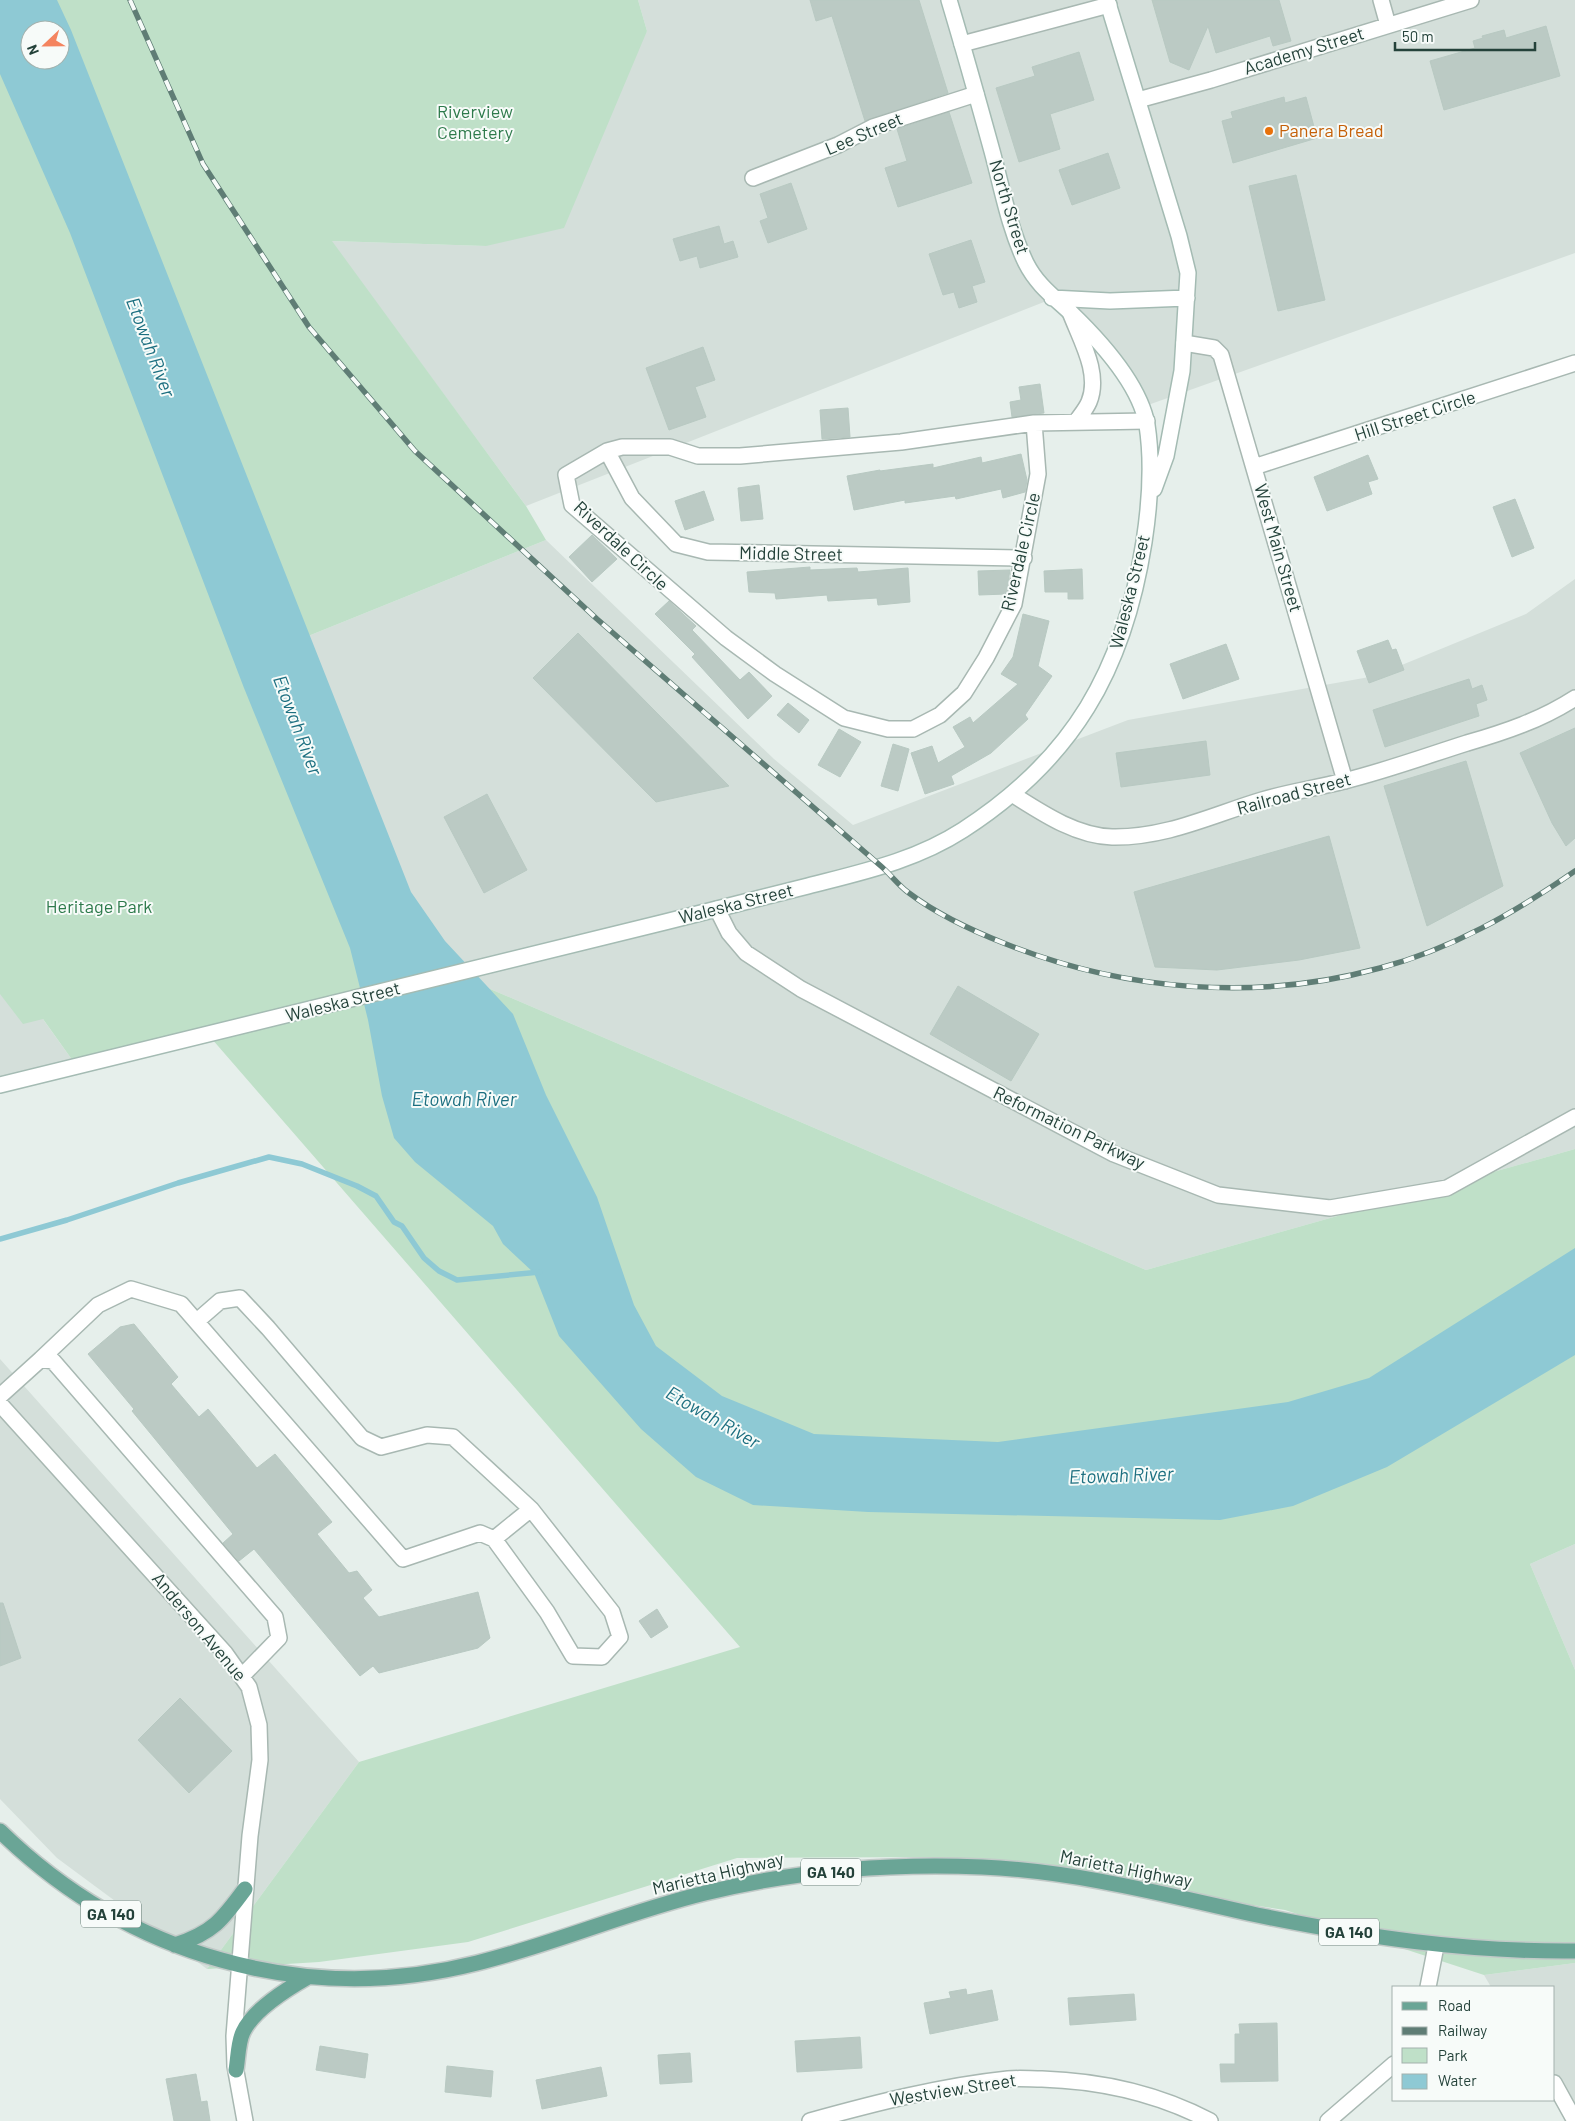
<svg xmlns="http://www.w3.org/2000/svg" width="1575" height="2121" font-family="Barlow,sans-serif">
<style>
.built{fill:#d4dfda}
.green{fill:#bfe0c8;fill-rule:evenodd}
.water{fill:#8ec9d4;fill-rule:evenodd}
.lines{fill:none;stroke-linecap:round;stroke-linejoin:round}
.stream{stroke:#8ec9d4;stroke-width:5.5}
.building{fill:#bbcac4;stroke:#b8c9c2}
.street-casing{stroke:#a8b8b2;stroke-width:18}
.secondary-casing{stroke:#a4bbb3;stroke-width:18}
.primary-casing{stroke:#c2cac8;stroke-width:18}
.street{stroke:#fff;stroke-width:15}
.secondary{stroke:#fff;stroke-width:15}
.primary{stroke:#6aa596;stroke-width:15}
.rail-casing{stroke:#5f7d75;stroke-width:5.5}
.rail{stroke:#f7fbf9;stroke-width:4;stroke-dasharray:11;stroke-linecap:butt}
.food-dot{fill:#e8710a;stroke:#f7fbf9;stroke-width:2}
.labels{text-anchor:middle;stroke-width:4;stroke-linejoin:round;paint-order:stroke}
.shield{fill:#f7fbf9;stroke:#637a73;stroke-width:1}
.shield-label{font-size:16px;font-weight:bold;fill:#24423a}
.street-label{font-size:18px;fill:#24423a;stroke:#f7fbf9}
.park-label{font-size:18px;fill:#2d7a4b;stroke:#f7fbf9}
.food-label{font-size:18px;fill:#c56008;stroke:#f7fbf9;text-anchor:start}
.water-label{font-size:19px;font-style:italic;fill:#1c6f80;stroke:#f7fbf9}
</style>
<rect width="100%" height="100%" fill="#e6efeb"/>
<path class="built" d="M638,0H1575V253L1148,405L1049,300L526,506L331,241L486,246L647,31Z
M546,540L774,759L853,825L1128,720L1375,676L1526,614L1575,579V1149L1146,1270L453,973L276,649Z
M0,959L60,1043L73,1061L0,1081Z
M0,1359L359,1762L207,1969L57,1858L0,1799Z
M1575,1544V1670L1530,1564Z
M1575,1963V2121L1554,2089V1987H1491L1484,1975Z"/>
<path class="green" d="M0,0H638L647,31L564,228L486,246L332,241L526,506L546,540L276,649L453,973L1146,1270L1575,1149V1544L1530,1564L1575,1670V1963L1484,1975L1285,1910L934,1857L737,1858L468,1942L319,1962L207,1969L359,1762L740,1647L205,1031L73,1061L43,1019L23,1024L0,994ZM30,30H60V60H30Z"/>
<path class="water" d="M0,0H57L71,30L411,892L445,941L513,1014L546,1095L597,1197L634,1305L656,1346L722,1396L814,1434L998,1442L1288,1402L1369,1378L1575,1248V1355L1387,1467L1293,1506L1220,1520L868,1512L753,1505L696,1477L641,1429L559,1336L534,1273L503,1244L493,1226L415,1162L394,1138L382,1096L368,1020L350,948L244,688L70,233L0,74ZM30,30H60V60H30Z"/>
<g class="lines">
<path class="stream" d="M0,1239L67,1220L178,1183L269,1157L302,1164L357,1186L376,1196L394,1222L402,1226L424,1258L439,1271L457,1280L540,1272"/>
</g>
<path class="building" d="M810,0H919L948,93L865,121L832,16L816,21Z
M1152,0H1279L1291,41L1273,46L1270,36L1216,53L1208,26L1189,70L1170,62Z
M1546,26L1560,76L1444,110L1430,61L1475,48L1473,41L1483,38L1482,36L1504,30L1506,38Z
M1079,52L1094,100L1050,114L1060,149L1019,162L996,88L1035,76L1032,67Z
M1284,97L1285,103L1306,97L1317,138L1233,163L1222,121L1233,118L1231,112Z
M949,112L972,183L898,207L885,168L907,161L897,129Z
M1108,153L1120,188L1072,205L1059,170Z
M1296,175L1325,300L1278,311L1249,186Z
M791,183L807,229L768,243L760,221L768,218L760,194Z
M719,226L724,244L733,241L738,257L700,268L697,256L680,261L673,239Z
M971,240L985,282L972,286L977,302L959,308L954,292L943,295L929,254Z
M703,347L715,380L695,387L706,417L669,430L646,368Z
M1040,384L1044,413L1012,417L1010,402L1021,400L1019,387Z
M848,408L850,437L822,439L820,410Z
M1021,454L1027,480L1025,492L1003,498L1001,489L956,499L955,496L905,503V500L854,510L847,476L880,470V471L933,464V468L981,457L982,463Z
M1368,455L1378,479L1368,482L1372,494L1327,511L1314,477Z
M759,485L763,519L741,521L738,488Z
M704,491L714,520L685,530L675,501Z
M1515,499L1534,548L1512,557L1493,507Z
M592,535L617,559L592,582L569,557Z
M810,567V570L857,568L858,572L908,568L910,602L878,605L877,598L828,601L827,595L776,599L775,593L749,592L747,572Z
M1082,569L1083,599H1068V592H1045L1044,571Z
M1010,570L1006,594L979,595L978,571Z
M669,601L696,626L692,630L740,680L749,672L772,696L748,719L692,657L695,654L655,614Z
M1023,614L1049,621L1038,666L1052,676L1025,715L1028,719L991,753L951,776L954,784L925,794L911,753L932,746L938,763L965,747L953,727L970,717L973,723L1018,684L1001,674L1013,657Z
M578,633L729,786L656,802L533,678Z
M1388,640L1392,650L1396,649L1404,670L1369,683L1357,651Z
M1226,644L1239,679L1183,699L1170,664Z
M1469,679L1472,689L1482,685L1487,700L1476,704L1479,716L1385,747L1373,710Z
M788,703L809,720L799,733L777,715Z
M1575,728V838L1566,846L1552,823L1520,753Z
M839,729L861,742L840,777L818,765Z
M1206,741L1210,775L1121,787L1116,753Z
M893,744L909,749L898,791L881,786Z
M1466,761L1503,886L1427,926L1384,786Z
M487,794L527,870L484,893L444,817Z
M1329,836L1360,948L1299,960L1217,970L1155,967L1134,892Z
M958,986L1039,1034L1011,1081L930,1034Z
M134,1324L178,1377L171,1384L199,1417L208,1409L257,1468L275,1454L332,1522L317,1534L349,1573L357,1571L372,1590L363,1598L379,1617L478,1592L490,1638L478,1648L379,1673L373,1666L360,1676L254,1549L239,1561L223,1543L233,1534L132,1411L134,1409L88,1354L120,1327Z
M0,1603H3L21,1658L0,1666Z
M657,1609L668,1627L651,1638L639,1621Z
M180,1698L232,1751L189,1793L138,1740Z
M966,1989L967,1995L992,1990L998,2020L930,2034L924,2003L951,1998L949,1992Z
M1134,1994L1136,2020L1070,2025L1068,1998Z
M1277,2023L1278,2081L1221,2082L1220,2064H1235V2034H1240L1239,2024Z
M860,2037L862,2068L797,2072L795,2041Z
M320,2046L368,2054L365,2078L316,2070Z
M690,2053L692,2082L660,2084L658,2055Z
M447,2066L493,2071L491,2097L445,2092Z
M601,2067L607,2096L542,2109L536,2080Z
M196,2074L201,2102L207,2101L210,2121H174L166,2079Z"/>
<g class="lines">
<defs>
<path id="street" d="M1381,0L1388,25
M962,44L1109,5
M1138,100L1211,80L1471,0
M753,178L838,145L873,127L976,94
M1070,312C1080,339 1101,373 1089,402C1086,409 1080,416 1076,422
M1184,343L1214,348L1221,355L1345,781
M1034,423L1038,474L1014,604L986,658L964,693L940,715L913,729H888L844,718L775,674L726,638L572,505L566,475L607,451L622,447H670L698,456H740L901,442L1034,423L1147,421
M607,451L632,498L676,544L708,552L1024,558
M1254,467L1575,363
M1012,794C1042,813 1076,836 1112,837C1166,838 1212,815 1262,800C1289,792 1317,788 1344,781C1385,771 1426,756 1467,743C1505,732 1541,720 1575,698
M717,909L729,933L746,953L801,989L1114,1154L1218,1195L1330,1208L1447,1188L1575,1117
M41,1359L98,1305L131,1289L181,1304L403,1559L480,1533L494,1539L547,1612L573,1656L602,1657L620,1637L612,1612L531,1509L453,1437L427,1435L381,1447L362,1438L268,1328L240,1298L220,1301L197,1321
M0,1396L41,1359L53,1361L275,1617L279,1638L242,1676
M0,1404L225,1653L249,1687L259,1725L260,1760L250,1836L234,2036L235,2066L245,2121
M494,1539L531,1509
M1428,1987L1436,1946
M1554,2083L1575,2121
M810,2121C875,2103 941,2086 1008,2079C1019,2078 1031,2079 1042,2079C1101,2081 1157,2093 1210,2121
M1328,2121L1394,2064"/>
<path id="secondary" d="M1107,0L1179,236L1188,273L1182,371L1166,456L1154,489
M1052,298L1110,301L1187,298
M0,1085C222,1031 444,978 665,922C713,910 760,898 808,886C862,872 915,861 963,830C1073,759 1124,670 1144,542C1150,503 1153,464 1147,425C1140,385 1100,341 1071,313C1054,297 1037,285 1026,263C1009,228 1002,188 992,151C978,100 964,50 949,0"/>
<path id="primary" d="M0,1831C127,1955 304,2007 477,1963C554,1944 627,1912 705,1893C795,1871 889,1863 982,1867C1075,1871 1167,1895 1257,1915C1365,1937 1465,1952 1575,1951
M175,1945C213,1933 223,1919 245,1889
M236,2070C238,2059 238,2042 243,2032C254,2009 287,1989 308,1977"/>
</defs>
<use href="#street" class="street-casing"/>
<use href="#secondary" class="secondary-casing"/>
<use href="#primary" class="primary-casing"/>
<use href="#street" class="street"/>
<use href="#secondary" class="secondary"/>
<use href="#primary" class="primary"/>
<defs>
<path id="rail" d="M130,0L203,164L309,327L415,451L597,619L882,867C891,875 899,886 909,893C938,915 973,931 1006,944C1124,991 1257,1002 1380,968C1452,949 1514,913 1575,871"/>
</defs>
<use href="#rail" class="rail-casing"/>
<use href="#rail" class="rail"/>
</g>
<circle class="food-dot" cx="1269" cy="131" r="5"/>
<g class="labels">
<g class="shield">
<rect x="801" y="1858.5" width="60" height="27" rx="4"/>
<rect x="81" y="1900.5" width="60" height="27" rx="4"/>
<rect x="1319" y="1918.5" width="60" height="27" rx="4"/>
</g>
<g class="shield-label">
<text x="831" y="1878">GA 140</text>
<text x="111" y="1920">GA 140</text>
<text x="1349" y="1938">GA 140</text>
</g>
<g class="street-label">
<text transform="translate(1304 51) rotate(-17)" y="6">Academy Street</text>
<text transform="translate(864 134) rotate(-23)" y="6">Lee Street</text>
<text transform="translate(1009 207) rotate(73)" y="6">North Street</text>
<text transform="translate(1415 416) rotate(-18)" y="6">Hill Street Circle</text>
<text transform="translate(621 546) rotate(43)" y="6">Riverdale Circle</text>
<text transform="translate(1278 548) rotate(74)" y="6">West Main Street</text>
<text transform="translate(1021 552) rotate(-77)" y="6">Riverdale Circle</text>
<text transform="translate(791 554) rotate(1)" y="6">Middle Street</text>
<text transform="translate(1130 592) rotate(-76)" y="6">Waleska Street</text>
<text transform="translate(1294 794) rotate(-15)" y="6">Railroad Street</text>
<text transform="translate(736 904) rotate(-14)" y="6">Waleska Street</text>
<text transform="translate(343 1002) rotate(-14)" y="6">Waleska Street</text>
<text transform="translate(1069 1128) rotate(26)" y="6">Reformation Parkway</text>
<text transform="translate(199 1627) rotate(50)" y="6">Anderson Avenue</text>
<text transform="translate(1126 1869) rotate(11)" y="6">Marietta Highway</text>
<text transform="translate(718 1874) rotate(-13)" y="6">Marietta Highway</text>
<text transform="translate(953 2090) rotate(-9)" y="6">Westview Street</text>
</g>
<g class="park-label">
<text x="475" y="118">Riverview<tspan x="475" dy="21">Cemetery</tspan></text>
<text x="99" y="913">Heritage Park</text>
</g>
<g class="food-label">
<text x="1279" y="137">Panera Bread</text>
</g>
<g class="water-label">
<text transform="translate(151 347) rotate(69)" y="7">Etowah River</text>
<text transform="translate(298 725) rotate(69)" y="7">Etowah River</text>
<text x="464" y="1106">Etowah River</text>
<text transform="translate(713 1417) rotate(30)" y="7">Etowah River</text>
<text transform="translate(1121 1475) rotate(-2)" y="7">Etowah River</text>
</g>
</g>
<rect x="1392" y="1986" width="162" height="115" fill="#f7fbf9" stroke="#a3b1ad"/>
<rect x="1402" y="2002" width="25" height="8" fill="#6aa596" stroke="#a3b1ad"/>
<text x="1438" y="2011" font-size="15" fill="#24423a">Road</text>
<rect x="1402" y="2027" width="25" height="8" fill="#5f7d75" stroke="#a3b1ad"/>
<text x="1438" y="2036" font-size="15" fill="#24423a">Railway</text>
<rect x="1402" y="2048" width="25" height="15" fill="#bfe0c8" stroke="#a3b1ad"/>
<text x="1438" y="2061" font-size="15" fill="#24423a">Park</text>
<rect x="1402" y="2074" width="25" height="15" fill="#8ec9d4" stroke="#a3b1ad"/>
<text x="1438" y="2086" font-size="15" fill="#24423a">Water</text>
<g transform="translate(45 45) rotate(248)"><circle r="24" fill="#f7fbf9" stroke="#a3b1ad"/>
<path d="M0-4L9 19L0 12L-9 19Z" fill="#f4845f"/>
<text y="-8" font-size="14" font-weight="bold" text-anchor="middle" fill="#24423a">N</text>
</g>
<path d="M1395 42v8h140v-8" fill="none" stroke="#24423a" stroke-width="2.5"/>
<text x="1402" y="42" font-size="15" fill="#24423a" stroke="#f7fbf9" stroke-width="4" paint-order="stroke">50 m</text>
</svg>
